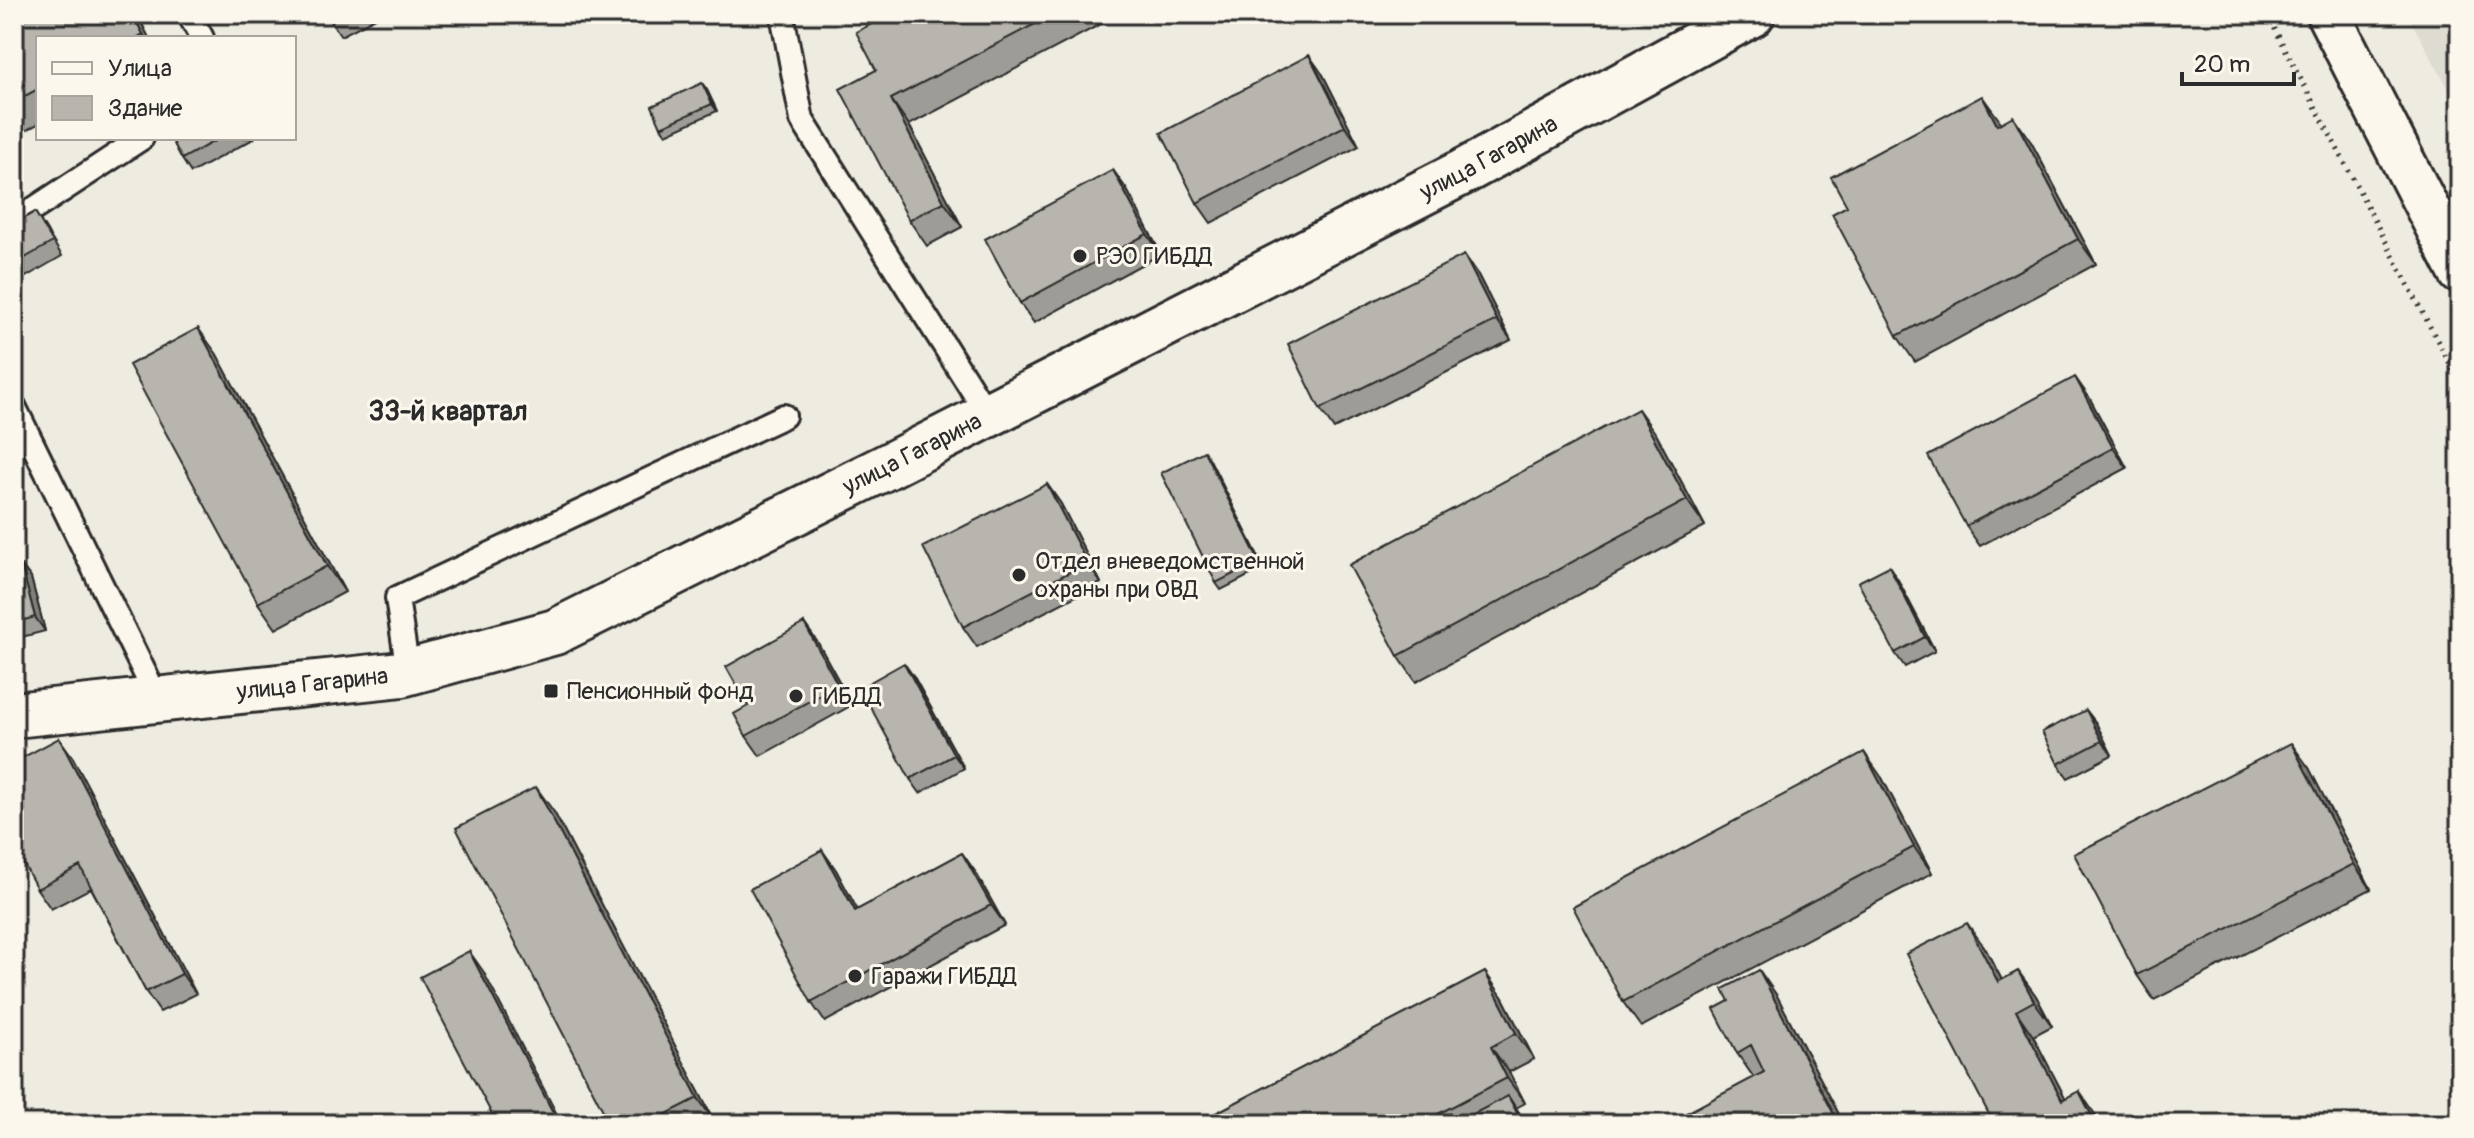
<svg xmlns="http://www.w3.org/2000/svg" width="2474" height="1138" font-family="Pangolin,sans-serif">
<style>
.built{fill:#dedbd1}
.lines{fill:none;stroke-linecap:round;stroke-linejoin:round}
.lane-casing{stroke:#2b2b2b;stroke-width:28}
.street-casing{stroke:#2b2b2b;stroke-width:48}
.secondary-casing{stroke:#2b2b2b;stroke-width:50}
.path{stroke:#2b2b2b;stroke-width:5;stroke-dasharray:2 6;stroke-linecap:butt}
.lane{stroke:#fbf7ec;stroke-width:22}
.street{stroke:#fbf7ec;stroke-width:42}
.secondary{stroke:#fbf7ec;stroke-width:44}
.wall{fill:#9e9c96;stroke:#2b2b2b;stroke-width:2}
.shaded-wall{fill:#817f7a;stroke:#2b2b2b;stroke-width:2}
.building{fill:#b8b5ae;stroke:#2b2b2b;stroke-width:2}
.poi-dot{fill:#2b2b2b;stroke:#fbf7ec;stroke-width:3}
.labels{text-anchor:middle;stroke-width:6;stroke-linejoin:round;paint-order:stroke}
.street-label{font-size:24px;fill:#2b2b2b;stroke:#fbf7ec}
.poi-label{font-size:24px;fill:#2b2b2b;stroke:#fbf7ec;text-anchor:start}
.quarter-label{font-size:28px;font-weight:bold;fill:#2b2b2b;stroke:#fbf7ec}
</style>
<rect width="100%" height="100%" fill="#eeebe0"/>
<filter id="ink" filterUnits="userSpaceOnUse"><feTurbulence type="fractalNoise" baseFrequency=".0125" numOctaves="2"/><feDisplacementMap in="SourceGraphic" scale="16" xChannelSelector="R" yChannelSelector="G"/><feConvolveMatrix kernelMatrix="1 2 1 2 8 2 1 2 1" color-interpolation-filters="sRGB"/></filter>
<g filter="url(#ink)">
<path class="built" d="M2407,14H2460V109Z"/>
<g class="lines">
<defs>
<path id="lane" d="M189,14L202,38
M782,14L802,120L988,415
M14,222L142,138
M14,406L158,700
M408,672L397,598L784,416"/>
<path id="street" d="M2328,14L2460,272"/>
<g id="secondary">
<path id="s1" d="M14,715L402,674L555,632L886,467L1463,172L1752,14"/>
</g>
</defs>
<use href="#lane" class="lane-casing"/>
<use href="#street" class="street-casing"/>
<use href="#secondary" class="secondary-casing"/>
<path class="path" d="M2267,14L2460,384"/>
<use href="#lane" class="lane"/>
<use href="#street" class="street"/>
<use href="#secondary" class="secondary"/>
</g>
<path class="wall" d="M14,14H137L149,38H38V124L14,137Z
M326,14H383L341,36Z
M890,14H1120L909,125L962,227L927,246L909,220L876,70Z
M1323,75L1359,146L1211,223L1197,203Z
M702,83L707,90L717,111L666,134L661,127Z
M2000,123L2031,142L2096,264L1915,362L1897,336Z
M171,138H255L191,173L182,159Z
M1113,170L1127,190L1161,254L1034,323L1020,303Z
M35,212L62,256L17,282L14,278V224Z
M1478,275L1511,340L1334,429L1320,409Z
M216,353L345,592L276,629L258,603Z
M2089,397L2127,468L1980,546L1966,526Z
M1656,434L1705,526L1416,682L1398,656Z
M1209,458L1264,568L1221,590L1216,583Z
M1047,484L1061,504L1101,583L977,647L963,627Z
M21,565L31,578L45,631L14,639V566Z
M1889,566L1898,580L1935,651L1905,667L1895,653Z
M804,623L818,643L852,705L760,756L746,736L748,706Z
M914,677L964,768L920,793L910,779Z
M2086,710L2096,723L2112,755L2068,778L2058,764Z
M59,738L73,758L196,994L160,1012L146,992L91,888L51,909L37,889Z
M2309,768L2371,889L2154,1000L2137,975Z
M1882,778L1932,873L1641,1027L1623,1002Z
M554,812L715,1123L713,1124H610Z
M822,850L836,870L857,910L962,853L976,873L1005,925L825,1022L811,1002Z
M1985,948L2002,980L2018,971L2036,996L2052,1026L2033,1036L2065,1098L2097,1117L2101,1124H1994Z
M1759,970L1777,996L1844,1124H1677L1754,1078L1737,1053L1729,1001Z
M1485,972L1503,998L1534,1059L1509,1072L1525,1103L1516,1108L1527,1124H1195Z"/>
<path class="shaded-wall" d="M132,14H137L149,38H145Z
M1309,55L1323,75L1359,146L1345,126Z
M702,83L707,90L717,111L712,104Z
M1982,96L2000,121L2015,150L1997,125Z
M891,99L909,125L962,227L944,202Z
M2013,116L2031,142L2096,264L2078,239Z
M1113,170L1127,190L1161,254L1147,234Z
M1464,255L1478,275L1511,340L1497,320Z
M198,328L216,353L345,592L327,566Z
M2075,377L2089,397L2127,468L2113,448Z
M1638,409L1656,434L1705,526L1687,500Z
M1204,451L1209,458L1264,568L1259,561Z
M1047,484L1061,504L1101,583L1087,563Z
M21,565L31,578L45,631L35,617Z
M1889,566L1898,580L1935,651L1925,637Z
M804,623L818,643L852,705L838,685Z
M904,663L914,677L964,768L954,755Z
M2086,710L2096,723L2112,755L2102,741Z
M59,738L73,758L196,994L182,974Z
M2291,743L2309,768L2371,889L2354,864Z
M1864,752L1882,778L1932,873L1914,847Z
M536,787L554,812L715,1123L698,1098Z
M822,850L836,870L869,931L855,911Z
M962,853L976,873L1005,925L991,905Z
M1967,923L1985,948L2016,1007L1998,982Z
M469,951L483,971L562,1124H559Z
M1759,970L1777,996L1844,1124H1839Z
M2018,971L2036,996L2052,1026L2034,1001Z
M1485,972L1503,998L1534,1059L1516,1033Z
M2016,1011L2033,1036L2079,1124L2062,1100Z
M1491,1047L1509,1072L1525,1103L1507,1078Z
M2079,1091L2097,1117L2101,1124H2096Z
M1508,1096L1527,1124H1523Z"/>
<path class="building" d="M14,14H132L143,34L136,38H38V89L14,102Z
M890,14H1054L891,99L944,202L909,220L840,89L876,70L856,32Z
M1309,55L1345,126L1197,203L1161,133Z
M702,83L712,104L661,127L652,106Z
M1982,96L1997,125L2013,116L2078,239L1897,336L1832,214L1847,206L1831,177Z
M171,138H220L182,159Z
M1113,170L1147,234L1020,303L985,239Z
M35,212L53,242L14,264V224Z
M1464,255L1497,320L1320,409L1288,344Z
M198,328L327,566L258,603L129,365Z
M2075,377L2113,448L1966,526L1928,456Z
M1638,409L1687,500L1398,656L1349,565Z
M1204,451L1259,561L1216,583L1161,473Z
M1047,484L1087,563L963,627L923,547Z
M21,565L35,617L14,623V566Z
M1889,566L1925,637L1895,653L1858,582Z
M804,623L838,685L746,736L734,714L748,706L726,667Z
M904,663L954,755L910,779L860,688Z
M2086,710L2102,741L2058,764L2042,732Z
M59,738L182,974L146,992L80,866L37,889L14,846V762Z
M2291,743L2354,864L2137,975L2074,854Z
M1864,752L1914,847L1623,1002L1573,907Z
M536,787L698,1098L647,1124H610L456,828Z
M822,850L855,911L962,853L991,905L811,1002L750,889Z
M1967,923L1998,982L2018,971L2034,1001L2016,1011L2062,1100L2079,1091L2096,1124H1994L1906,954Z
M469,951L559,1124H497L420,977Z
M1759,970L1839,1124H1677L1675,1119L1764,1072L1751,1045L1737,1053L1714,1009L1729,1001L1723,989Z
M1485,972L1516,1033L1491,1047L1507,1078L1419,1124H1195Z
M1508,1096L1523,1124H1454Z"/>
</g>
<g class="poi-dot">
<circle cx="1080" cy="256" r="8"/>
<circle cx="1019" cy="575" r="8"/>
<rect x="543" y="683" width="16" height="16" rx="4"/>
<circle cx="796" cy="696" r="8"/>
<circle cx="855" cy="976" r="8"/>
</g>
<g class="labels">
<g class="street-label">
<text dy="8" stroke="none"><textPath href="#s1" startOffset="1596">улица Гагарина</textPath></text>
<text dy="8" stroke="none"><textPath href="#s1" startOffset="948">улица Гагарина</textPath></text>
<text dy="8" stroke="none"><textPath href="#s1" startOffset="300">улица Гагарина</textPath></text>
</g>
<g class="poi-label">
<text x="1096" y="264">РЭО ГИБДД</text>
<text x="1035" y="569">Отдел вневедомственной<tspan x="1035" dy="28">охраны при ОВД</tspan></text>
<text x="567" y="699">Пенсионный фонд</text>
<text x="812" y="704">ГИБДД</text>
<text x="871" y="984">Гаражи ГИБДД</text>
</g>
<g class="quarter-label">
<text x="448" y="420">33-й квартал</text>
</g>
</g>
<rect width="2474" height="1138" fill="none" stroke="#fbf7ec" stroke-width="48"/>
<rect x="24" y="24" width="2426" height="1090" fill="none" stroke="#2b2b2b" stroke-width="3" filter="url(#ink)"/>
<rect x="36" y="36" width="260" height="104" fill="#fbf7ec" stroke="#a8a59f" stroke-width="2"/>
<rect x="52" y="62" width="40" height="12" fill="#fbf7ec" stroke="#a8a59f" stroke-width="2"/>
<text x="108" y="76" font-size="24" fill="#2b2b2b">Улица</text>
<rect x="52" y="96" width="40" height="24" fill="#b8b5ae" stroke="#a8a59f" stroke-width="2"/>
<text x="108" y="116" font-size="24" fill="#2b2b2b">Здание</text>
<path d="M2182 72v12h112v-12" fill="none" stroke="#2b2b2b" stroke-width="4"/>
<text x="2194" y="72" font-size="24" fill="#2b2b2b" stroke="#fbf7ec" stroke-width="6" paint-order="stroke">20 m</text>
</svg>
